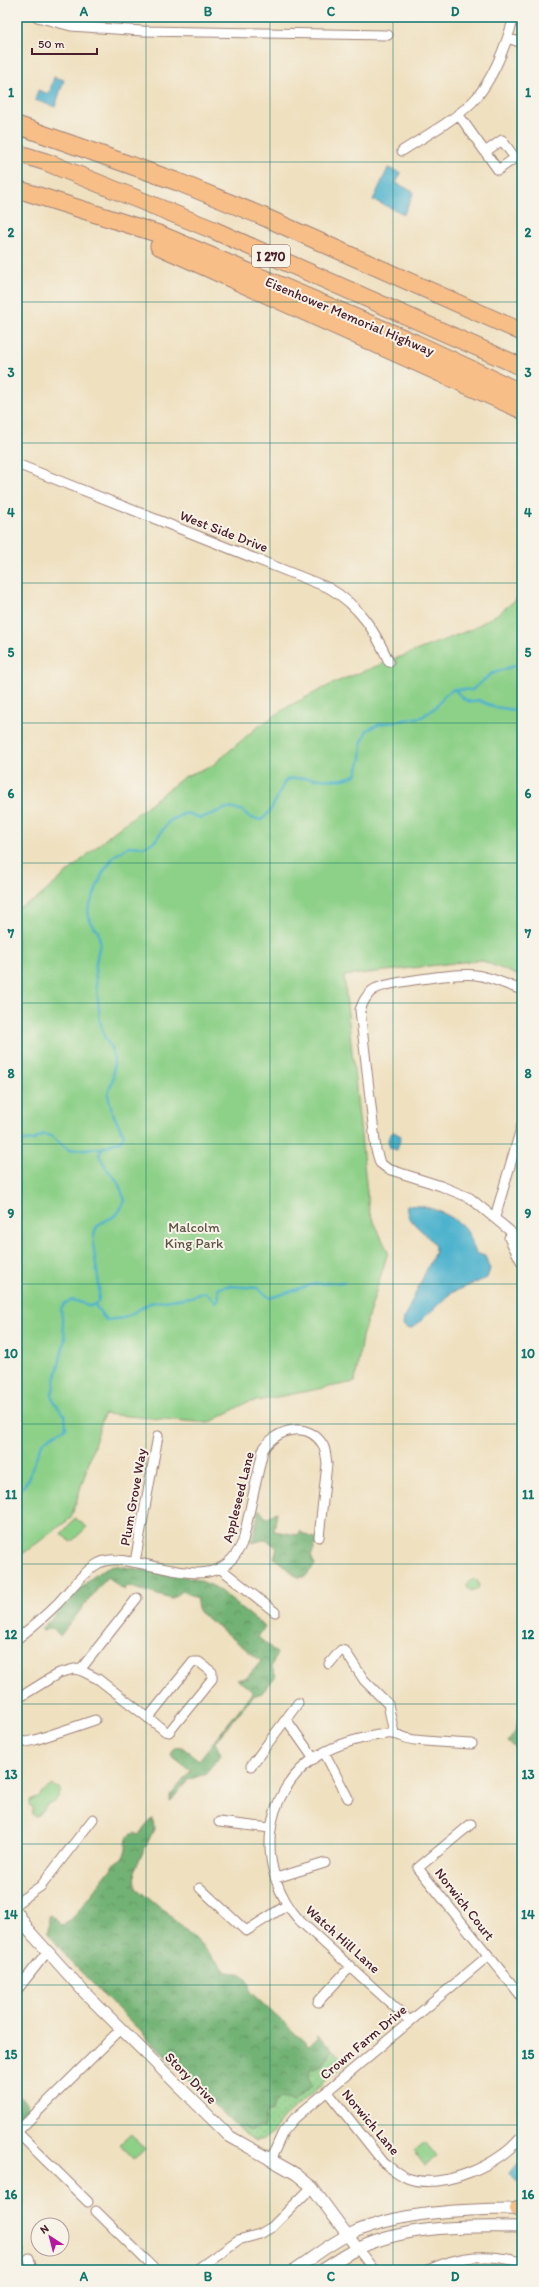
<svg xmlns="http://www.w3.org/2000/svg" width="539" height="2287" font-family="Itim,sans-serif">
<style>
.grass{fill:url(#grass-dots);stroke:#6c785a}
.forest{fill:url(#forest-crowns);stroke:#5e6850}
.green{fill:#8dd088;stroke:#6c785a}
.water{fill:#4eb2cd;stroke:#4c687c}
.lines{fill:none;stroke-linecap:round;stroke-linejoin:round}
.stream{stroke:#4eb2cd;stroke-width:2.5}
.minor-casing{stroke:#9c8076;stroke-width:11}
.tertiary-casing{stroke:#9c8076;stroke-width:13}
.primary-casing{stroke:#9c8076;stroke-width:16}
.motorway-casing{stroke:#9c8076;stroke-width:19}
.minor{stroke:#fff;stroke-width:9}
.tertiary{stroke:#fff;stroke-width:11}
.primary{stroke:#f7be88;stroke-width:14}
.motorway{stroke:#f7be88;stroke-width:17}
.grid{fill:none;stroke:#0f766e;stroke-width:1;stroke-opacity:0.55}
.labels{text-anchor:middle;stroke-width:4;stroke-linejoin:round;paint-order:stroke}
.shield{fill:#f7f3e8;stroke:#7e5f64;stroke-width:1}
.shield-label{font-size:13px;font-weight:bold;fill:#4a1f2b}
.street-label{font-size:14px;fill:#4a1f2b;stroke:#f7f3e8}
.park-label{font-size:14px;fill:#5e5447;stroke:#f7f3e8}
.neatline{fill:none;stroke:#0f766e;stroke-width:1.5}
.grid-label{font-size:13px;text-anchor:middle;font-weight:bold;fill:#0f766e}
</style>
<defs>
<pattern id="grass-dots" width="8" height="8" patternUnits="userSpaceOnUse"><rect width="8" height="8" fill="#8dd088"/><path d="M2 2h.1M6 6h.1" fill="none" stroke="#7bb276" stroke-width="1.8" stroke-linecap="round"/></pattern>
<pattern id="forest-crowns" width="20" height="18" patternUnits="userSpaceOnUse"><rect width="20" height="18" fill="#72b274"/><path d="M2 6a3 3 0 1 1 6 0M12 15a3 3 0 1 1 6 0" fill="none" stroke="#60905f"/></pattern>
</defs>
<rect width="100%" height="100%" fill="#f7f3e8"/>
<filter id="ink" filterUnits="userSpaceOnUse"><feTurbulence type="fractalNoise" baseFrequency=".025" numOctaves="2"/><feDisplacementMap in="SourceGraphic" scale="8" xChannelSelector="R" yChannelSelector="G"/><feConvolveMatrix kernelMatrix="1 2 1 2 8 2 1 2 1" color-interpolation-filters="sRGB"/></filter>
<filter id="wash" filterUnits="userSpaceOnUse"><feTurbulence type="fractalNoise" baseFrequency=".012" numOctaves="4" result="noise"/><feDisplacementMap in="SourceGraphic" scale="16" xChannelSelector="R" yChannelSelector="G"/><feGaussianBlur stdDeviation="0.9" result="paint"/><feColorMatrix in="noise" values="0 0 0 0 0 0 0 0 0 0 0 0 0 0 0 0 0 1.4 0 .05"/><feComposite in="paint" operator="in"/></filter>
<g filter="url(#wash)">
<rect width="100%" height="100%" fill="#efe0c0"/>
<path class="grass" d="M332,2049L347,2063L284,2117L271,2134L264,2139L255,2141L237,2128C255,2125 267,2109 281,2097C293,2097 308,2082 311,2070L321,2066Z"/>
<path class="forest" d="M259,1509L266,1518L277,1512L274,1531L298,1535L299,1531L310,1537L324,1539L315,1546L311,1556L315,1565L305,1577H298L274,1558L277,1548L266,1539L252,1543Z
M113,1565L194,1578L215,1587L265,1627L258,1637L277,1653L271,1667L276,1676L262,1693L253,1696L215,1742L221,1755L205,1774L188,1780L170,1802V1796L191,1771L171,1755L174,1748L182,1747L199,1760L253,1692L237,1679L247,1678L261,1661L199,1612L196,1598L183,1591L171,1599L128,1586L124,1590L107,1577L60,1636L53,1628L43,1631L41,1629C60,1611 89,1573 113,1565Z
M522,1718V1770L518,1761L519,1751L508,1742L515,1732L519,1719Z
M153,1818L154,1829L135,1869L136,1888L182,1926L227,1972L240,1973L249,1983L250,1992L309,2046L318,2037L332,2049L321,2066L311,2070L309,2078L312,2085L293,2101C283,2094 275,2099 272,2111L265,2113L264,2128L258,2127L250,2131L243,2127L237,2128L71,1962L47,1932C50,1926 47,1921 50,1915L62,1925L70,1921L117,1861C134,1853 119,1837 134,1833L138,1835Z
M17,2091L31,2111L17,2124Z"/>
<path class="green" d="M522,595V977L480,960L344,976L369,1211L388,1252L362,1337L355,1382L246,1403L209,1423L104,1414L71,1518L17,1558V908L37,899L110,835L184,777L213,765L255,729L289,706L336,682L472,629L499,613Z
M75,1518L87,1527L71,1542L61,1534Z
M467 1585a6 6 0 1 1 12 0a6 6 0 1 1-12 0Z
M52,1785L55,1788L58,1787L61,1791L55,1802L49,1803L36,1817L33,1815L32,1807L29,1805L30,1801L40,1797L41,1793Z
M131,2134L145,2149L134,2159L120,2144Z
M425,2142L437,2157L425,2166L414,2151Z"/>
<path class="water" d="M54,77L64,80L55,107L35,100L38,90L49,94Z
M388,168L401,173L396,183L414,192L404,214L373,200Z
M394,1132L401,1136L397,1150L390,1148L388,1140L390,1134Z
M407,1206C424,1203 455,1215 466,1230C471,1236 472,1245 476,1253L485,1256L490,1269L487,1278L451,1293L414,1327L408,1329L403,1325L404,1318L434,1254L435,1247C431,1235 403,1221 407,1206Z
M522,2158V2181L517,2182L509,2174Z"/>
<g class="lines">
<path class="stream" d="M455,690L464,699L471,702L478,700L494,707L522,711
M17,1142L34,1140L44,1134L51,1136L69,1150L102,1148
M94,1304L106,1320L124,1318L150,1303L191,1297L205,1292L216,1302L219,1298L218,1288L230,1286L257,1288L270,1298L314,1284L345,1282
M17,1492C34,1480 32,1459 43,1443C49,1435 59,1434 66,1427L65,1415L55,1404L52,1394L65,1339L61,1310L65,1303L73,1300L91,1306L98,1302C103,1278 89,1253 95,1231C97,1222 111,1220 117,1214C120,1211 122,1205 125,1201L118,1182L106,1168L99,1155L102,1148L120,1141L124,1135L112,1112L108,1094L113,1079L114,1062L112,1050L104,1036L100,1021L95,968L100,942L98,931L90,922L88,910L102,874L114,856L129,846L144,847L155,841L169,821L186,813L201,818L227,808L241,810L251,818L261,820C274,811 278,793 286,780C312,773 330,786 356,775L361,759L362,741L367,730L380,724L422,717L436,707L445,695L454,689L472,690L491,674L522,663"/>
</g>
</g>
<g filter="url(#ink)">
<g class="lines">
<defs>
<path id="minor" d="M37,17L71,26L143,31L388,35
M508,38L522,43
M458,114L498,170L515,158L502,140L485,152
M402,151C425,136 459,118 477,97C495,75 506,45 514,17
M17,464L329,588C360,606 375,631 389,662
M522,990C507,985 491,977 476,975C461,973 384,982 373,990C366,995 363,1002 360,1010L376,1150L380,1163L388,1169L441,1186L470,1198L510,1231L522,1247
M495,1217L522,1125
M509,1238L522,1263
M135,1562L158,1436
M221,1569L275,1612
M17,1639C31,1628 45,1616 58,1603C71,1589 83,1572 99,1563C110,1558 121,1560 132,1562C174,1568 222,1592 243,1541L263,1450C275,1429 308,1420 323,1445C326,1450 326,1458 327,1464L319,1537
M329,1664L341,1650L345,1651L364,1680L388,1704L394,1733
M80,1670L137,1598
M17,1699L59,1673L74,1669L80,1670L98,1679L165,1731L169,1732L212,1679V1672L199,1662H193L148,1718
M286,1719L314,1759
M17,1741L26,1742L35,1740L95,1720
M324,1752L348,1798
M251,1766L298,1703
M219,1822L270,1828
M471,1824L418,1868L522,1997
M276,1878L325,1863
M200,1888L246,1931L287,1905
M17,1903L41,1886L93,1819
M17,1990L47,1952
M318,2002L351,1966
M410,2021L300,1921C255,1871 260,1792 319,1755C339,1743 364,1737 386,1734C397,1732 404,1739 415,1740C434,1742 453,1743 472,1744
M327,2091L384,2163C392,2169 398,2174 407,2178C442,2191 501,2164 522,2136
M17,2132L121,2029
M17,2132L88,2202
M270,2161L283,2132L295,2118L488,1956
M96,2211L156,2270
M17,2247L19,2248
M357,2248L374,2270
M29,2258L32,2270
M196,2270L238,2240L260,2234L272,2227L312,2187
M428,2270C461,2255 487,2253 522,2262"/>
<path id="tertiary" d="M17,1912L30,1932L85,1993L229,2136L296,2174L312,2187L357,2248
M294,2270C311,2259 329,2244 348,2235C397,2211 468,2209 522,2209
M322,2270C334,2263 346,2254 359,2248C409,2225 468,2226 522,2227"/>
<path id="primary" d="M517,2209L522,2208"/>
<path id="motorway" d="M17,125L178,182L262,216L522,332
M17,153L46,162L211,229L522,367
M17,189L159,234L415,343L522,393
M159,246L522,410"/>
</defs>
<use href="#minor" class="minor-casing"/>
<use href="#tertiary" class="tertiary-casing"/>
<use href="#primary" class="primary-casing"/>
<use href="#motorway" class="motorway-casing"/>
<use href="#minor" class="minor"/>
<use href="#tertiary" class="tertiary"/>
<use href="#primary" class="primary"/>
<use href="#motorway" class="motorway"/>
</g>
</g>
<path class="grid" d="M146,17V2270M270,17V2270M393,17V2270M17,162H522M17,302H522M17,443H522M17,583H522M17,723H522M17,863H522M17,1003H522M17,1144H522M17,1284H522M17,1424H522M17,1564H522M17,1704H522M17,1844H522M17,1985H522M17,2125H522"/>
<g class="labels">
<rect class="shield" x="252" y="245" width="38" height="22" rx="3"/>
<g class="shield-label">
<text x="271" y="261">I 270</text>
</g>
<g class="street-label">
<text transform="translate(350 316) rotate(23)" y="5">Eisenhower Memorial Highway</text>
<text transform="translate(224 531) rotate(21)" y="5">West Side Drive</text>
<text transform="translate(133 1497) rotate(-80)" y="5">Plum Grove Way</text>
<text transform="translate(238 1497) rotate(-76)" y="5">Appleseed Lane</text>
<text transform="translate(465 1904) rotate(52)" y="5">Norwich Court</text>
<text transform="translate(343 1939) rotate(42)" y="5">Watch Hill Lane</text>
<text transform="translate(363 2042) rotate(-40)" y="5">Crown Farm Drive</text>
<text transform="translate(191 2078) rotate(45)" y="5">Story Drive</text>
<text transform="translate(371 2122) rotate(50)" y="5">Norwich Lane</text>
</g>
<g class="park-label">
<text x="194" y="1232">Malcolm<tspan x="194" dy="16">King Park</tspan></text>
</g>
</g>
<rect width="539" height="2287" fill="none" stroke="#f7f3e8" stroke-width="44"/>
<g transform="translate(50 2237) rotate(324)"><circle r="19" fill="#f7f3e8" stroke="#b29e9c"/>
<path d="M0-3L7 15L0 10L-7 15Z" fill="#b5179e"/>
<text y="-6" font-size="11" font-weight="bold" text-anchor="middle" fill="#4a1f2b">N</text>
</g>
<path d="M32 48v6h65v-6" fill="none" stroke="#4a1f2b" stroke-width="2"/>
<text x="38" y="48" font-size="12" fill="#4a1f2b" stroke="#f7f3e8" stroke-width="3" paint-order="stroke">50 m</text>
<rect x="22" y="22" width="495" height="2243" class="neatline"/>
<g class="grid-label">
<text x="84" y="16">A</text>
<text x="208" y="16">B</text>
<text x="331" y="16">C</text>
<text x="455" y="16">D</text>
<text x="11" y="97">1</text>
<text x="528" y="97">1</text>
<text x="11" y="237">2</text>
<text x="528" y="237">2</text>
<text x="11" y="377">3</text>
<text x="528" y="377">3</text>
<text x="11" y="517">4</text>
<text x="528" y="517">4</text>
<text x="11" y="657">5</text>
<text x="528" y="657">5</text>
<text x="11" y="798">6</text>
<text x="528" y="798">6</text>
<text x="11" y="938">7</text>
<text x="528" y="938">7</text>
<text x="11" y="1078">8</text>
<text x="528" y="1078">8</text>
<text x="11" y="1218">9</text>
<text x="528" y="1218">9</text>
<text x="11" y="1358">10</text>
<text x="528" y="1358">10</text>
<text x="11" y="1499">11</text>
<text x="528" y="1499">11</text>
<text x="11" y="1639">12</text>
<text x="528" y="1639">12</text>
<text x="11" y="1779">13</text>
<text x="528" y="1779">13</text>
<text x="11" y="1919">14</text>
<text x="528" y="1919">14</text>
<text x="11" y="2059">15</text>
<text x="528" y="2059">15</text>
<text x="11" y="2199">16</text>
<text x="528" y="2199">16</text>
<text x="84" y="2281">A</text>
<text x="208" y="2281">B</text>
<text x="331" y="2281">C</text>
<text x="455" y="2281">D</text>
</g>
</svg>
